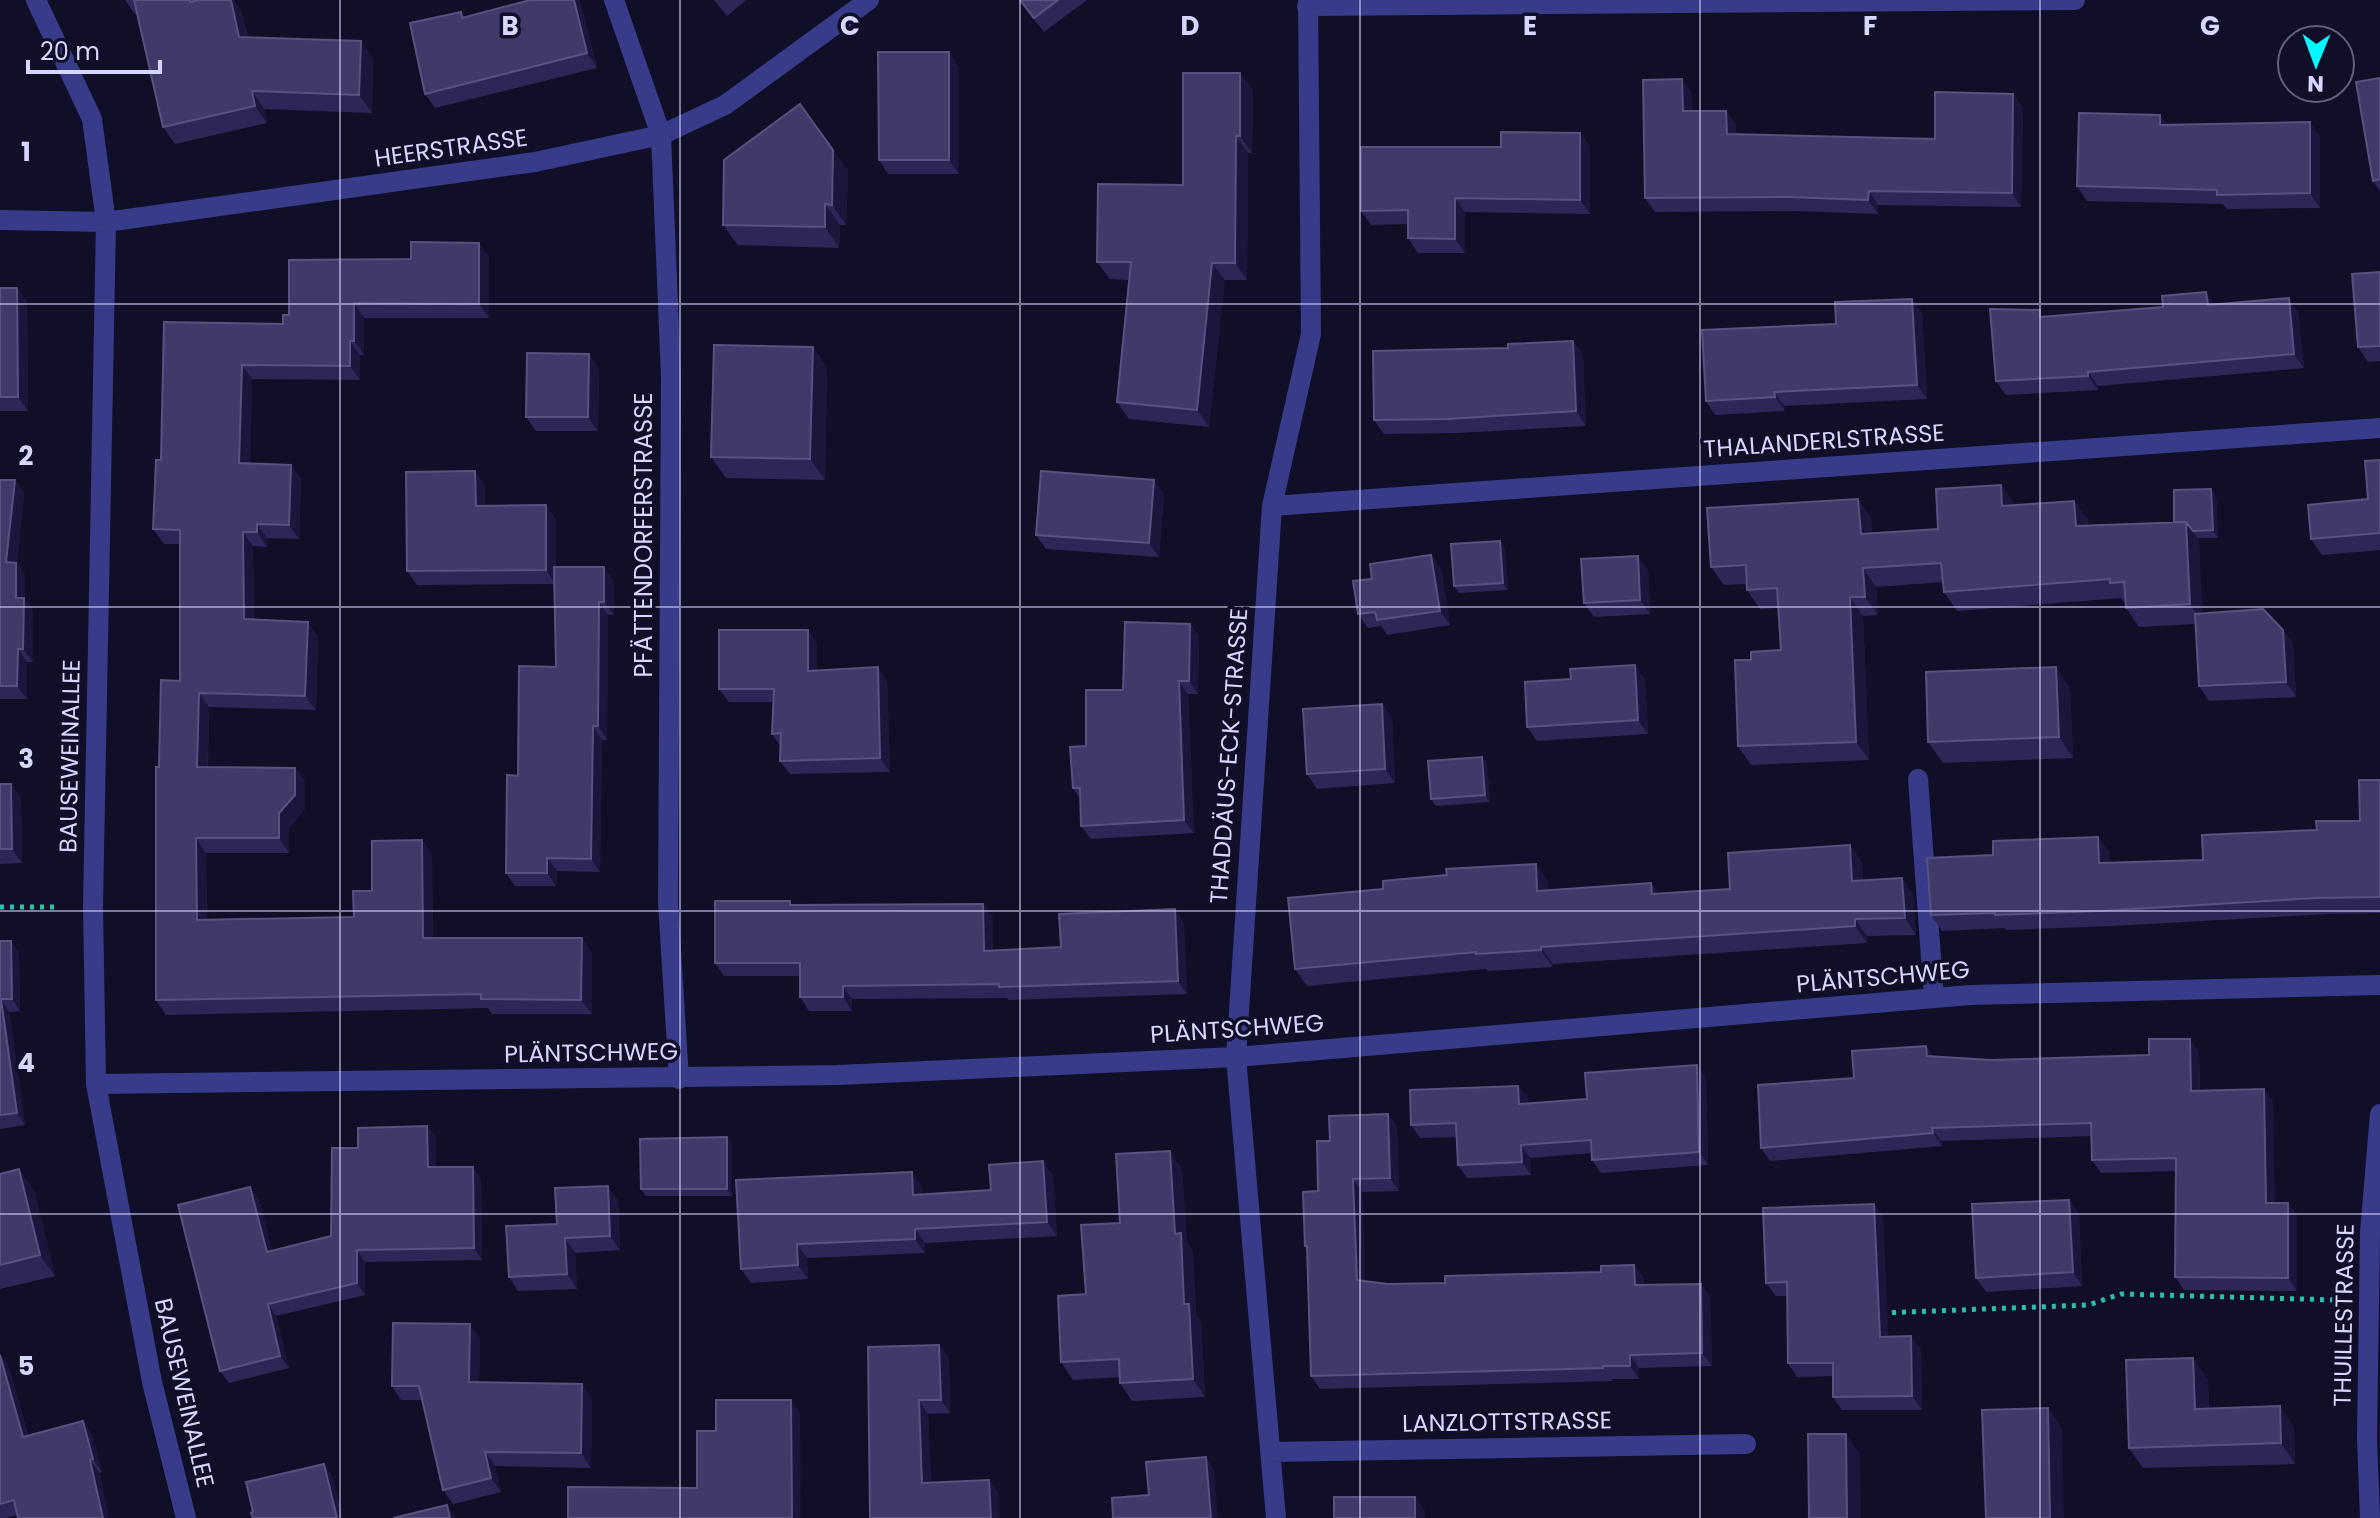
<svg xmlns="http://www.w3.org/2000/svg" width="2380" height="1518" font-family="Poppins,sans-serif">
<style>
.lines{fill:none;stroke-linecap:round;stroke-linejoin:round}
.path{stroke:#2abfab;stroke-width:5;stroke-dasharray:4 6;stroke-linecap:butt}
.service{stroke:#373b89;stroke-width:20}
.minor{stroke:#373b89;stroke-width:20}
.wall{fill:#2d2757}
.shaded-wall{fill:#1a163c}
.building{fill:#3f3a69;stroke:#575280;stroke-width:2}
.grid{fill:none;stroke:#d7d6ff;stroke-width:2;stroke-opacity:0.55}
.labels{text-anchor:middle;stroke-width:7;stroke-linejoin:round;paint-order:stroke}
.street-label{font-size:24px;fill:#d7d6ff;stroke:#110f28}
.grid-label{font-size:26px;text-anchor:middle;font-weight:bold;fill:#d7d6ff;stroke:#110f28;stroke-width:7;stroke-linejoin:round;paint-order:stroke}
</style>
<rect width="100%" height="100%" fill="#110f28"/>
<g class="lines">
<path class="path" d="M0,907H60
M1882,1313L2088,1305L2121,1294L2337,1300"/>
<path class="service" d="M1918,779L1934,998"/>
<path class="minor" d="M36,0L92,119L106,222L93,906L96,1084L152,1382L186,1518
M614,0L661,135L671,377L668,902L679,1079
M1307,6L2075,0
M0,220L106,222L535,162L661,135L725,105L869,0
M1272,506L2380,428
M96,1084L838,1075L1236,1057L1970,995L2380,985
M1270,1452L1746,1444
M1276,1518L1236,1057L1272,506L1311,334L1308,0
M2370,1518L2367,1439L2370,1232L2380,1114"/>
</g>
<path class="wall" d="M125,0H234L241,11L248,38L361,41L373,59L372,113L264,109L267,123L175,144L163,127L137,14H135Z
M530,0H579L581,4L597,68L435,108L425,94L461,12L464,17Z
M714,0H746L727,16Z
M1019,0H1087L1044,32Z
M959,67V174H888L879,160Z
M1240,73L1253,90L1252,153H1248L1247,280H1225L1209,427L1129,419L1117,402L1129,280L1110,279L1097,262L1183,185Z
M1692,93V111H1726L1736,125V134L1935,139L2013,94L2023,108L2021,207L1878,205V214L1797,211L1655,212L1645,198Z
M2166,125L2320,136V208L2227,209L2223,204L2087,201L2077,186Z
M1580,133L1590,147V214L1465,212V253H1418L1408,238V224L1371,225L1361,211L1501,147Z
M848,170L846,225H840L839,248L738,245L723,225Z
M2380,179V191L2373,181Z
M479,243L489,257V318H364V355H360V380L252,379L250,464L291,465L301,479L299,539L267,538V547L253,546L254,620L318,636L316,710L209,707L208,767L295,768L305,782V809L289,828V853H206L207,919L354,917L372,891L422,840L432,854L433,938H582L592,953V1014H492L488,1008L166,1015L156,1000L159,767L180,681V544H164L153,529L161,460L164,322L283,324L289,315L411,259Z
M2380,272V361L2368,362L2358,347Z
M0,288H17L27,302L28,411H0Z
M1912,299L1922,313L1927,399L1784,406L1785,411L1715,415L1706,401L1836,324Z
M2215,305L2298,312L2304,368L2098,386V390L2006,395L1996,381L2044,317Z
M1573,341L1583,355L1586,426L1457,433L1384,434L1374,420L1508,348Z
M813,347L827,368L825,480L726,478L711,457Z
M599,368L598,431H536L526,417Z
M2380,460V550L2322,555L2311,539L2368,499Z
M0,480H15L24,493L17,563L25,576V599L33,611V662H27V699H0Z
M485,485V506L556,519V567L614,581V615H608L607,740H602L600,872L557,871L556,886H515L506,873L518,776L556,667L555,584L417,585L407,571Z
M2001,485L2014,505L2088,519V525L2174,522L2216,496L2218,538H2198L2199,540L2202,613L2283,630L2293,644L2296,697L2209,701L2199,686L2196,624L2139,627L2126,608L2125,601H2123L2121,598L1957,611L1944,592L1943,582L1876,587L1878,615L1863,616L1869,760L1751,765L1738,746L1751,660L1781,650L1778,608L1760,609L1747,590V584L1724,585L1711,567L1858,499L1871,518L1872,534L1938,529Z
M1164,494L1159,557L1046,549L1036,535Z
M1500,541L1505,549L1508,590L1459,593L1454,586Z
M1431,555L1441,569L1450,625L1387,635L1381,626L1368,628L1358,614L1372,579Z
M1648,570L1650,614L1594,617L1584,603Z
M1190,624L1199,637L1198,694H1188L1194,833L1091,839L1081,826L1080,799L1073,788L1086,746L1123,690Z
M808,630L817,644V671L887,680L890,772L790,774L780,761L781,747L772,734L773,702H729L719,689Z
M1645,679L1648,734L1537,741L1527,727Z
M2070,688L2073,758L1943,763L1928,742Z
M1382,704L1392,718L1395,783L1317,789L1307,774Z
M1487,764L1490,802L1436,806L1431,799Z
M2380,780V913L2328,914L2111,926L2006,930L2005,928L1942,931L1931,915L1993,855L2109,852V863L2203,860L2360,821Z
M0,784H11L21,798L22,863L0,864Z
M1862,862L1863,881L1902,878L1913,895L1916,935L1867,936V943L1553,964V967L1488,971L1486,969L1307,986L1295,969L1548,881V890L1651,883L1659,894L1730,889Z
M793,905L993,917V951L1061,947L1184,923L1187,994L1008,1000L1007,998L852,999V1011H809L800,997V976H724L715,963Z
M0,941H11L19,954L20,1011L9,1012L25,1125L0,1129Z
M1926,1046L1933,1056L1991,1060L2149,1055L2199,1052L2200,1090L2264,1089L2273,1102L2274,1203H2288L2297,1216V1291L2184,1290L2175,1277L2176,1171L2101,1173L2092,1160L2091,1136L1941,1141L1942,1146L1770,1161L1761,1148L1854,1078Z
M1697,1065L1706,1078L1708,1165L1601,1173L1592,1160V1153L1530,1158L1531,1175L1467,1178L1458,1165L1456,1137L1420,1138L1411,1125L1518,1086L1528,1099V1104L1587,1099Z
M1388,1114L1397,1127L1399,1191L1362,1192L1365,1281L1387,1284L1644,1278V1285L1701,1284L1710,1297L1712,1366L1639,1368V1379H1612V1381L1320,1389L1311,1376L1308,1250L1305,1246L1330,1141Z
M427,1126L436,1138V1167L481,1179L482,1260L365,1262V1295L276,1316L289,1368L229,1383L220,1371L259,1199L272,1251L331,1236L358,1148Z
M732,1144V1196H646L641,1189Z
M1182,1169L1187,1242L1193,1251L1196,1314L1201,1321L1205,1397L1132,1401L1120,1383V1377L1073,1380L1061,1362L1086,1294L1120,1223Z
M0,1174L34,1190L55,1276L0,1289Z
M1053,1175L1057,1236L925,1243V1253L807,1258L808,1279L751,1283L741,1269L922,1186V1194L991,1190Z
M618,1200L620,1250L575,1253L577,1289L518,1291L509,1277L557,1224Z
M2069,1200L2079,1214L2082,1286L1986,1292L1976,1278Z
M1874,1204L1883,1218L1888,1337L1921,1349L1922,1410H1842L1833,1397V1376L1797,1377L1788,1363L1787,1296H1776L1766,1283Z
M480,1338L479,1382L592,1398L591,1468L495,1466L501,1492L453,1504L443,1490L422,1400H401L392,1386Z
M939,1345L949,1358L950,1413L928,1414L931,1482L999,1494L870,1518Z
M0,1355L9,1368L28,1435H92L102,1472L17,1515L6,1518H0Z
M2208,1379L2209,1408L2294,1427L2295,1464L2143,1468L2129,1448Z"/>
<path class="shaded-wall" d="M231,0H234L241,11L252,55L239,37Z
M574,0H579L581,4L597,68L587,53Z
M361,41L373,59L372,113L359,95Z
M949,52L959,67V174L949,160Z
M1240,73L1253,90L1252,153L1240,136Z
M1682,79L1692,93L1693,126L1683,111Z
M252,91L264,109L267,123L255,106Z
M2013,94L2023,108L2021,207L2012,193Z
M1726,111L1736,125V148L1727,134Z
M2160,115L2170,129L2160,125Z
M2310,122L2320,136V208L2310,193Z
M1580,133L1590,147V214L1580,200Z
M1236,136L1248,153L1247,280L1235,263Z
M833,150L848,170L846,225L832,205Z
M1869,191L1878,205V214L1868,200Z
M1455,198L1465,212V253L1455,239Z
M825,204L840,225L839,248L825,227Z
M479,243L489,257V318L479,304Z
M1212,263L1225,280L1209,427L1197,410Z
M17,288L27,302L28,411L18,397Z
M2206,292L2216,306L2208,305Z
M2289,298L2298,312L2304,368L2294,354Z
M1912,299L1922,313L1927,399L1917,385Z
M354,303L364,318V355L354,341Z
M350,341L360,355V380L350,366Z
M1573,341L1583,355L1586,426L1576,411Z
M813,347L827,368L825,480L810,459Z
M589,354L599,368L598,431L588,417Z
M242,365L252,379L250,478L239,463Z
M2088,372L2098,386V390L2088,376Z
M1774,392L1784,406L1785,411L1775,397Z
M291,465L301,479L299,539L289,525Z
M475,471L485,485V520L476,506Z
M15,480L24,493L17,563L25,576V599L33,611V662L23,649L16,598L6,562Z
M1154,480L1164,494L1159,557L1149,543Z
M2001,485L2014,503L2015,525L2002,506Z
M2211,489L2216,496L2218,538L2213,530Z
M1858,499L1871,518L1874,553L1861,534Z
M2074,501L2088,519L2090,544L2076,526Z
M546,505L556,519V584L546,570Z
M2186,522L2199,540L2203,623L2190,604Z
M257,524L267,538V547L257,532Z
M243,532L253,546L254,634L244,619Z
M1500,541L1505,549L1508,590L1503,583Z
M1431,555L1441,569L1450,625L1440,611Z
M1638,556L1648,570L1650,614L1640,600Z
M604,567L614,581V615L604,602Z
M1863,568L1876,587L1878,615L1865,597Z
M1850,597L1863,616L1869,760L1856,742Z
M599,602L608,615L607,740L598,726Z
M308,622L318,636L316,710L305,696Z
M1190,624L1199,637L1198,694L1189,681Z
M808,630L817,644V685L808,671Z
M2283,630L2293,644L2296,697L2286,682Z
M18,649L27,662V699L17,686Z
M1635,665L1645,679L1648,734L1638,720Z
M878,667L887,680L890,772L880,758Z
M2056,667L2070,688L2073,758L2059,737Z
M1179,681L1188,694L1194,833L1184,820Z
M199,693L209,707L207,782L197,767Z
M1382,704L1392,718L1395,783L1385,769Z
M593,726L602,740L600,872L591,859Z
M1482,757L1487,764L1490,802L1485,795Z
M295,768L305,782V809L289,828V853L279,838V813Z
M11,784L21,798L22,863L12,849Z
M2098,837L2109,852L2110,879L2099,863Z
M196,838L206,853L207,934L197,920Z
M422,840L432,854L433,952L423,938Z
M1850,845L1862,862L1864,898L1852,881Z
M547,858L557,871L556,886L547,873Z
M1536,864L1548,881L1549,908L1537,891Z
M1902,878L1913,895L1916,935L1905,918Z
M1651,883L1663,899L1652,894Z
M983,904L993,917V964L984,951Z
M1175,909L1184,923L1187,994L1178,981Z
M1855,919L1867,936V943L1855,926Z
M582,938L592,953V1014L581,1000Z
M11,941L19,954L20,1011L12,999Z
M1541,947L1553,964V967L1541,950Z
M843,986L852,999V1011L843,997Z
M1,999L9,1012L25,1125L17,1113Z
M2190,1039L2199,1052L2200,1103L2191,1091Z
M1926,1046L1935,1059L1927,1056Z
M1697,1065L1706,1078L1708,1165L1699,1152Z
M1518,1086L1528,1099V1117L1519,1104Z
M2264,1089L2273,1102L2275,1216L2266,1203Z
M1388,1114L1397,1127L1399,1191L1390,1178Z
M427,1126L436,1138V1179L428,1167Z
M1932,1128L1941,1141L1942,1146L1933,1133Z
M727,1137L732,1144V1196L727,1189Z
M1521,1145L1530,1158L1531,1175L1522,1162Z
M1170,1151L1182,1169L1187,1242L1193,1251L1196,1314L1201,1321L1205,1397L1193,1379L1175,1234Z
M1043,1161L1053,1175L1057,1236L1047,1222Z
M473,1167L481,1179L482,1260L474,1248Z
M19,1169L34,1190L55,1276L40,1255Z
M912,1172L922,1186L923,1209L913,1195Z
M1353,1179L1362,1192L1366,1293L1357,1280Z
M608,1186L618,1200L620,1250L610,1236Z
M250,1187L259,1199L276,1264L267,1252Z
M2069,1200L2079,1214L2082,1286L2073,1272Z
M2288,1203L2297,1216V1291L2288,1278Z
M1874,1204L1883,1218L1889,1350L1880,1337Z
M915,1229L925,1243V1253L915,1239Z
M565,1238L575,1253L577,1289L567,1274Z
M797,1244L807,1258L808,1279L798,1265Z
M357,1250L365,1262V1295L357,1283Z
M1634,1265L1644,1278V1298L1635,1285Z
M1701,1284L1710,1297L1712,1366L1702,1353Z
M268,1304L276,1316L289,1368L280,1356Z
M470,1324L480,1338L479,1396L469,1382Z
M1911,1336L1921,1349L1922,1410L1912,1396Z
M939,1345L949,1358L950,1413L941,1400Z
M0,1355L9,1368L32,1450L23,1437Z
M1630,1355L1639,1368V1379L1630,1366Z
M2193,1358L2208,1379L2209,1429L2195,1409Z
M582,1384L592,1398L591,1468L581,1453Z
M791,1400L800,1413L801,1518H792Z
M919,1400L928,1414L932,1496L922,1483Z
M2280,1406L2294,1427L2295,1464L2281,1443Z
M2048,1408L2062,1427L2064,1518H2050Z
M83,1421L92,1435L102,1472L93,1459Z
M1846,1434L1860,1454L1861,1518H1847Z
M485,1452L495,1466L501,1492L491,1478Z
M1206,1457L1214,1470L1218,1518H1211Z
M90,1460L100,1473L109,1518H103Z
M324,1464L333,1477L343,1518H337Z
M989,1480L999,1494L1000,1518H991Z
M1415,1497L1425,1511V1518H1415Z
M447,1505L456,1518H450Z"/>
<path class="building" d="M134,0H190V2L199,0H231L239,37L361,41L359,95L252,91L255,106L163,127Z
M530,0H574L587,53L425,94L410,23L461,12L462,18Z
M1020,0H1058L1034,18Z
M878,52H949V160H879Z
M1183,73H1240V136H1236L1235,263H1212L1197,410L1117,402L1131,262H1097L1098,184L1183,185Z
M2380,78V179L2373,181L2356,82Z
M1682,79L1683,111H1726L1727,134L1935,139V92L2013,94L2012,193L1869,191L1868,200L1788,197L1645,198L1643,80Z
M800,104L833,150L832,205L825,204V227L723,225L724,160Z
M2079,113L2160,115V125L2310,122V193L2217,195V190L2077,186Z
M1501,132L1580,133V200L1455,198V239L1408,238V210L1361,211V147H1501Z
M411,242L479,243V304L354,303V341H350V366L242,365L239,463L291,465L289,525L257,524V532H243L244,619L308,622L305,696L199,693L197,767L295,768V795L279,813V838H196L197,920L354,917L353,891H372V841L422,840L423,938H582L581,1000L481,999V994L156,1000V767H159L161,680L180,681V530L153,529L156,460H161L164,322L283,324V315H289V260L411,259Z
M2380,272V346L2358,347L2352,274Z
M0,288H17L18,397H0Z
M2206,292L2208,305L2289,298L2294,354L2088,372V376L1996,381L1990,309L2040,310V317L2163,307L2162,296Z
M1912,299L1917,385L1774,392L1775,397L1706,401L1702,330L1836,324L1835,302Z
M1573,341L1576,411L1447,419L1374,420L1373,351L1508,348V344Z
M714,345L813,347L810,459L711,457Z
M527,353L589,354L588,417H526Z
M2380,460V533L2311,539L2308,505L2368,499L2365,461Z
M475,471L476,506L546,505V570L407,571L406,472Z
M1041,471L1154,480L1149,543L1036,535Z
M0,480H15L6,562L16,563V598H24L23,649H18L17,686H0Z
M2001,485L2002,506L2074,501L2076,526L2186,522L2190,604L2126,608L2124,582L2110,583V579L1944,592L1941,563L1863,568L1865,597H1850L1856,742L1738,746L1735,660H1751V652L1781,650L1777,588L1747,590L1746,565L1711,567L1707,508L1858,499L1861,534L1938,529L1936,489Z
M2211,489L2213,530L2193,531L2186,522H2174V490Z
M1500,541L1503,583L1454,586L1451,544Z
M1431,555L1440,611L1377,620L1375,612L1358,614L1353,581L1372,579L1370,564Z
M1638,556L1640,600L1584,603L1581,559Z
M554,567H604V602H599L598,726H593L591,859L547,858V873H506L507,775L518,776L519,666L556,667Z
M2263,609L2283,630L2286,682L2199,686L2195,614Z
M1125,622L1190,624L1189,681H1179L1184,820L1081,826L1080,788H1073L1070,747L1086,746V690H1123Z
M719,630H808V671L878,667L880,758L780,761L781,733L772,734L774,689H719Z
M1635,665L1638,720L1527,727L1525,682L1571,679L1570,669Z
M2056,667L2059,737L1928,742L1926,672Z
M1382,704L1385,769L1307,774L1303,709Z
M1482,757L1485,795L1431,799L1428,761Z
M2359,780H2380V897L2316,898L2100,911L1995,915V913L1931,915L1927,858L1993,855V841L2098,837L2099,863L2203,860L2202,835L2317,830L2316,821H2360Z
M0,784H11L12,849H0Z
M1850,845L1852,881L1902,878L1905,918L1855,919V926L1541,947V950L1476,954V952L1295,969L1288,898L1383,889V881L1447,875L1446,869L1536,864L1537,891L1651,883L1652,894L1730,889L1728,853Z
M715,901H790V905L983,904L984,951L1061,947L1059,914L1175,909L1178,981L999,987V984L843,986V997H800V963H715Z
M0,941H11L12,999H1L17,1113L0,1115Z
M2149,1039H2190L2191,1091L2264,1089L2266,1203H2288V1278L2175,1277L2176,1158L2092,1160L2091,1123L1932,1128L1933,1133L1761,1148L1758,1085L1854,1078L1852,1051L1926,1046L1927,1056L1991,1060L2149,1055Z
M1697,1065L1699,1152L1592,1160L1591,1140L1521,1145L1522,1162L1458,1165L1456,1123L1411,1125L1410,1090L1518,1086L1519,1104L1587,1099L1585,1073Z
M1388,1114L1390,1178L1353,1179L1357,1280L1387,1284L1445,1283V1276L1601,1272V1266L1634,1265L1635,1285L1701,1284L1702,1353L1630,1355V1366H1603V1368L1311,1376L1307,1246H1305L1303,1192L1318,1191L1317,1141H1330L1329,1116Z
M427,1126L428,1167H473L474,1248L357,1250V1283L268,1304L280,1356L220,1371L178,1205L250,1187L267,1252L331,1236L332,1148H358V1128Z
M727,1137V1189H641L640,1139Z
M1170,1151L1175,1234L1181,1233L1184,1304H1189L1193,1379L1120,1383L1119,1359L1061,1362L1058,1296L1086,1294L1081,1225L1120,1223L1116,1154Z
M1043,1161L1047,1222L915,1229V1239L797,1244L798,1265L741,1269L736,1180L912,1172L913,1195L991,1190L989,1165Z
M19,1169L40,1255L0,1265V1174Z
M608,1186L610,1236L565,1238L567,1274L509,1277L506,1226L557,1224L555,1188Z
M2069,1200L2073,1272L1976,1278L1972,1204Z
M1874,1204L1880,1337L1911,1336L1912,1396L1833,1397V1363H1788L1787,1282L1766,1283L1763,1208Z
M393,1323L470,1324L469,1382L582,1384L581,1453L485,1452L491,1478L443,1490L419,1386H392Z
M939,1345L941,1400H919L922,1483L989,1480L991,1518H870L868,1347Z
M0,1355L23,1437L83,1421L93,1459L90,1460L103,1518H18L14,1500L0,1504Z
M2193,1358L2195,1409L2280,1406L2281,1443L2129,1448L2126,1360Z
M716,1400H791L792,1518H568V1487L697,1488V1431H716Z
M2048,1408L2050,1518H1986L1982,1410Z
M1808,1434H1846L1847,1518H1809Z
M1206,1457L1211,1518H1113L1112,1498L1149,1495L1146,1462Z
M324,1464L337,1518H253L251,1513L253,1512L246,1482Z
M1334,1497H1415V1518H1334Z
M447,1505L450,1518H393Z"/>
<path class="grid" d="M340,0V1518M680,0V1518M1020,0V1518M1360,0V1518M1700,0V1518M2040,0V1518M0,304H2380M0,607H2380M0,911H2380M0,1214H2380"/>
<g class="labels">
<g class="street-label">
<text transform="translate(451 148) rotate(-8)" y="8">HEERSTRASSE</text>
<text transform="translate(1824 441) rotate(-4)" y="8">THALANDERLSTRASSE</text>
<text transform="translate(644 535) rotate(-90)" y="8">PFÄTTENDORFERSTRASSE</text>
<text transform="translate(70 756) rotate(-89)" y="8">BAUSEWEINALLEE</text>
<text transform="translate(1229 756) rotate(-86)" y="8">THADDÄUS-ECK-STRASSE</text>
<text transform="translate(1883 977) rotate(-5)" y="8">PLÄNTSCHWEG</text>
<text transform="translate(1237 1029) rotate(-4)" y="8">PLÄNTSCHWEG</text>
<text transform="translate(591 1053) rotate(-1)" y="8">PLÄNTSCHWEG</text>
<text transform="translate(2344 1315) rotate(-89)" y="8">THUILLESTRASSE</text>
<text transform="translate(184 1393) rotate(77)" y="8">BAUSEWEINALLEE</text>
<text transform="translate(1507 1422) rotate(-1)" y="8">LANZLOTTSTRASSE</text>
</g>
</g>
<g class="grid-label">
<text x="510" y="35">B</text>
<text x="850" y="35">C</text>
<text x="1190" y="35">D</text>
<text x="1530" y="35">E</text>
<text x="1870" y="35">F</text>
<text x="2210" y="35">G</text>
<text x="26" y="161">1</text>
<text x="26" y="465">2</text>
<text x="26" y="768">3</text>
<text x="26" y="1072">4</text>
<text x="26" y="1375">5</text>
</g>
<g transform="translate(2316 64) rotate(181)"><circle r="38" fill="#110f28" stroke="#605f7e" stroke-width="2"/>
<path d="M0-6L14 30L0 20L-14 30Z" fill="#02f9ff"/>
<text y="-12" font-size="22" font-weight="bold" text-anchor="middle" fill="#d7d6ff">N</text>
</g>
<path d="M28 60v12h132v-12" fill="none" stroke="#d7d6ff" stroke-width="4"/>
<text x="40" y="60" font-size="24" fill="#d7d6ff" stroke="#110f28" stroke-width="6" paint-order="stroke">20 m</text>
</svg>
